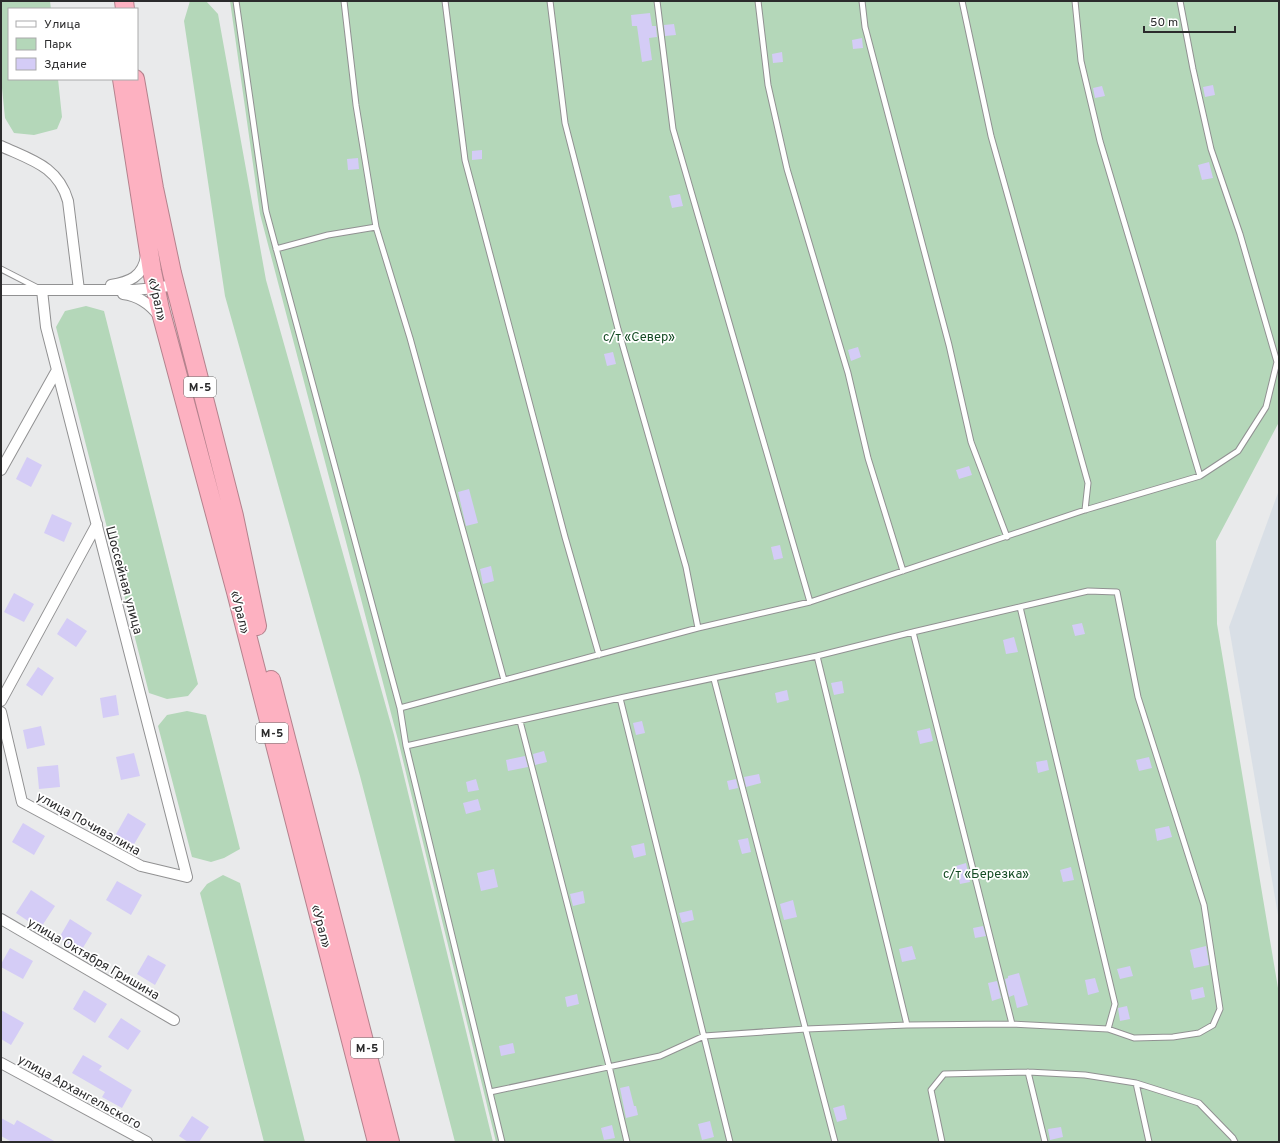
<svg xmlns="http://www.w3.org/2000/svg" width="1280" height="1143" font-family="Overpass,sans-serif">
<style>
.built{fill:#d9dfe6}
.green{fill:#b4d7b9}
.building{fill:#d4ccf6}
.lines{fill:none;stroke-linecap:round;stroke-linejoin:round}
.lane-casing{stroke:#919192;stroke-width:7}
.street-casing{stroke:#919192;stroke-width:12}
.highway-casing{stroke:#b4828d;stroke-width:20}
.lane{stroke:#fff;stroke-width:5}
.street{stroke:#fff;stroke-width:10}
.highway{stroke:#fdb1c1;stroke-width:18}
.labels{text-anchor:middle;stroke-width:3.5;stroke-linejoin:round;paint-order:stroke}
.shield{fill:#fff;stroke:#6b6b6b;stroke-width:1}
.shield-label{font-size:12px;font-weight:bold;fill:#2b2b2c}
.street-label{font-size:13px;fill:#2b2b2c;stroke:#fff}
.park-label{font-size:13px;fill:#144b23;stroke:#fff}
</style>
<rect width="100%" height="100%" fill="#e9eaeb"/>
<path class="built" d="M1279,490V921L1229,627Z"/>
<path class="green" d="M1,1H50L51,9H9V79H58L62,117L57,129L34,135L14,133L5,118L1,78Z
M190,1H206L218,14L266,280L394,735L493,1142H455L360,776L225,296L184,21Z
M230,1H1279V422L1216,541L1217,624L1279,994V1142H496L398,740L260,214Z
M86,306L104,311L198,684L188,696L167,699L149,693L56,327L65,311Z
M187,711L206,715L240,849L224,858L211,862L192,857L158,726L167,715Z
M223,875L240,883L305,1142H264L200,893L207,884Z"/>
<path class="building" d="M650,13L652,26H656L657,37L649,38L652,60L642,62L637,26H632L631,15Z
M674,24L676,35L665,36L664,25Z
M862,38L863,48L853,49L852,40Z
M782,52L783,62L773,63L772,54Z
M1213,85L1215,95L1205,97L1203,87Z
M1102,86L1105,96L1095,98L1093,88Z
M482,150V159L472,160V151Z
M358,158L359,169L348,170L347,159Z
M1209,162L1213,178L1202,180L1198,165Z
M680,194L683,206L672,208L669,196Z
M858,347L861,357L851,361L848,350Z
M613,352L616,364L607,366L604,354Z
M27,457L42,465L31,487L16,479Z
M969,466L972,475L959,479L956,470Z
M469,489L478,523L466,526L458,492Z
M52,514L72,523L64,542L44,533Z
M780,545L783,558L774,560L771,547Z
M491,566L494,581L483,584L480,569Z
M14,593L34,604L24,622L4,612Z
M67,618L87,631L76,647L57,634Z
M1082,623L1085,634L1075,636L1072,625Z
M1014,637L1018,652L1006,654L1003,640Z
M38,667L54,678L42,696L26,685Z
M842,681L844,693L834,695L831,683Z
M787,690L789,700L777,703L775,693Z
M116,695L119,715L103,718L100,698Z
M642,721L645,733L636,735L633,723Z
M41,726L45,745L27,749L23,730Z
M930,728L933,741L920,744L917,731Z
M544,751L547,762L535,765L533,754Z
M134,753L140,776L121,780L116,757Z
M525,756L528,767L508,771L506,760Z
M1149,757L1152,768L1139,771L1136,760Z
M1047,760L1049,770L1038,773L1036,762Z
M58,765L60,787L39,789L37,767Z
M759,774L761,783L746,787L744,777Z
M476,779L479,790L468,792L466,782Z
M736,779L738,788L729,790L727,781Z
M478,799L481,810L466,814L463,803Z
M128,813L146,824L133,846L115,836Z
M23,823L45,836L34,855L12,842Z
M1169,826L1172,837L1157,841L1155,829Z
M748,838L751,852L742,854L738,840Z
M644,843L646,855L634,858L631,846Z
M966,863L970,882L960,884L956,866Z
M1071,867L1074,880L1063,882L1060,870Z
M494,869L498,887L481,891L477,873Z
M117,881L142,895L131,915L106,900Z
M31,890L55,906L40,929L16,913Z
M583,891L585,903L573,906L570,894Z
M793,900L797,917L784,920L780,904Z
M692,910L694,920L682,923L679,913Z
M70,919L92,933L81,951L59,938Z
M983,926L986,936L975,938L973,928Z
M912,946L916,959L902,962L899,949Z
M1206,946L1209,965L1194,968L1190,950Z
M10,948L33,961L23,979L1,967V964Z
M148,955L166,965L155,985L137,974Z
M1130,966L1133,976L1120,979L1117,969Z
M1019,973L1028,1005L1017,1008L1014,995L1009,997L1005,979L1008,978V976Z
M1095,978L1099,992L1088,995L1085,980Z
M997,981L1001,998L992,1001L988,983Z
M1203,987L1205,997L1192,1000L1190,990Z
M84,990L107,1004L95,1023L73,1009Z
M577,994L579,1004L567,1007L565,997Z
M1127,1006L1130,1019L1120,1021L1118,1008Z
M1,1010L24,1023L11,1045L1,1039Z
M121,1018L141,1031L128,1050L108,1037Z
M513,1043L515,1053L501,1056L499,1046Z
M83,1055L102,1066L99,1070L132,1090L122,1108L102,1097L105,1092L72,1073Z
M629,1086L634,1106H636L638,1115L626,1118L620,1088Z
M844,1105L847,1119L837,1122L833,1108Z
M192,1116L209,1127L199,1142H188L179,1136Z
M1,1118L14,1125L17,1120L56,1142H12L1,1136Z
M710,1121L714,1137L702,1140L698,1124Z
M612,1125L615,1138L604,1140L601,1128Z
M1061,1127L1063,1137L1050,1140L1048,1129Z"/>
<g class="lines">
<defs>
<path id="lane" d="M236,1L266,211L400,708L406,746L502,1142
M344,1L356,105L376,227L410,338L504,680
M445,1L465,160L565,537L599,655
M550,1L565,123L618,329L686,567L698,628
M657,1L673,129L810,602
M758,1L768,85L787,169L848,373L868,458L903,571
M862,1L865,27L949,345L971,442L1007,537
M962,1L991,136L1088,483L1085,510
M1075,1L1081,61L1100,141L1200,476
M276,249L328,235L376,227
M1,269L38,288
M1020,607L1115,1004L1108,1029
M913,632L1012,1024
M817,656L907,1025
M714,679L835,1142
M620,698L730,1142
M400,708L698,628L810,602L1085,510L1200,476L1238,451L1266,407L1277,362L1240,234L1211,149L1193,69L1180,1
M520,721L609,1066L627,1142
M406,746L620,698L817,656L913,632L1088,591L1117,592L1138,697L1204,905L1220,1009L1213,1025L1199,1033L1173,1037L1134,1038L1108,1029L1012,1024L907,1025L806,1029L704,1036L660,1056L490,1092
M1028,1072L1045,1142
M1136,1083L1149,1142
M942,1142L931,1090L944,1074L1028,1072L1085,1075L1136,1083L1199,1103L1233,1138L1235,1142"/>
<path id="street" d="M1,146C31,160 58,166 68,201L79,290
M111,285C129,282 143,277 146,256
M1,290H133L156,288L174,285
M123,294C139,296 150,304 159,316
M1,470L57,370
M1,701L97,524
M1,712L22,802L141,866L187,877L46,327L42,290
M1,919L174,1020
M1,1063L147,1142"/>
<path id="highway" d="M124,1L125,9
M122,79L152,271L160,309L236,592L377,1142
M135,79L154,188L172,273L234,516L257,626
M271,680L390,1142"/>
</defs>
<use href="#lane" class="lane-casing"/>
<use href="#street" class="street-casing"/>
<use href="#highway" class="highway-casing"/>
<use href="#lane" class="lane"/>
<use href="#street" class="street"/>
<use href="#highway" class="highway"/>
</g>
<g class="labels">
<g class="shield">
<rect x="184" y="377" width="32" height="20" rx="3"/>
<rect x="256" y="723" width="32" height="20" rx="3"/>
<rect x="351" y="1038" width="32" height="20" rx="3"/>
</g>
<g class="shield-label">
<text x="200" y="391">М-5</text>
<text x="272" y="737">М-5</text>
<text x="367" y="1052">М-5</text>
</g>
<g class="street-label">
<text transform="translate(158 299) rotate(77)" y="5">«Урал»</text>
<text transform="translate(125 580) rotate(75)" y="5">Шоссейная улица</text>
<text transform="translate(241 612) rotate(76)" y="5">«Урал»</text>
<text transform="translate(89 823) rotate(29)" y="5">улица Почивалина</text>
<text transform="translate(322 926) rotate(75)" y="5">«Урал»</text>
<text transform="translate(94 958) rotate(30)" y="5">улица Октября Гришина</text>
<text transform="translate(80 1091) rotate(29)" y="5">улица Архангельского</text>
</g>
<g class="park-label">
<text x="639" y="341">с/т «Север»</text>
<text x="986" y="878">с/т «Березка»</text>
</g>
</g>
<rect width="1280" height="1143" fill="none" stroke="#2b2b2c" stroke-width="4"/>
<rect x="8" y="8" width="130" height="72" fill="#ffffff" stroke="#aaaaab"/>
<rect x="16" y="21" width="20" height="6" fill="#ffffff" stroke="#aaaaab"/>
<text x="44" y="28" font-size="12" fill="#2b2b2c">Улица</text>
<rect x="16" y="38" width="20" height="12" fill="#b4d7b9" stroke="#aaaaab"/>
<text x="44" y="48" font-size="12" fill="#2b2b2c">Парк</text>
<rect x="16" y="58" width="20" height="12" fill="#d4ccf6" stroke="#aaaaab"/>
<text x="44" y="68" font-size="12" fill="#2b2b2c">Здание</text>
<path d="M1144 26v6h91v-6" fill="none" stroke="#2b2b2c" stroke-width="2"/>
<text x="1150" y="26" font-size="12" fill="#2b2b2c" stroke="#ffffff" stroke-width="3" paint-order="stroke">50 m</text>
</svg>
